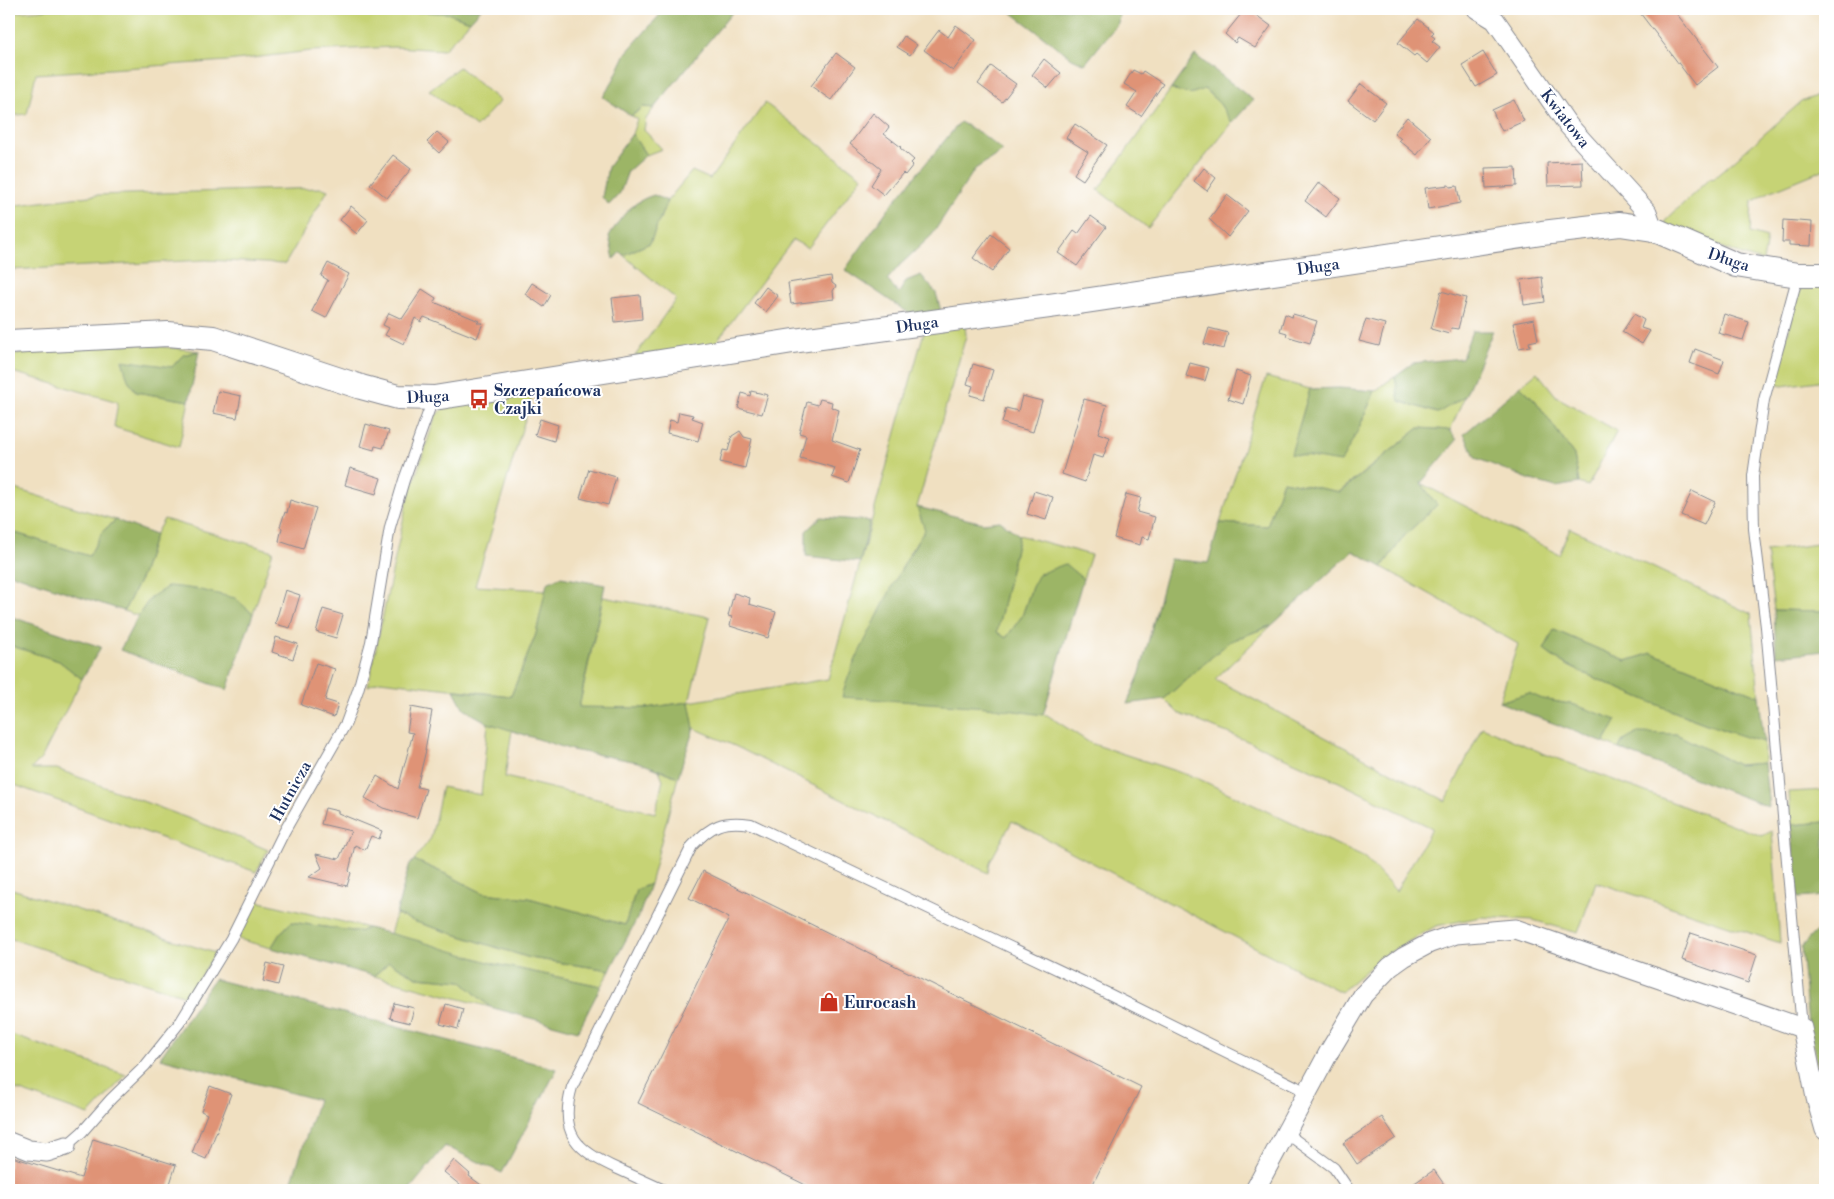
<svg xmlns="http://www.w3.org/2000/svg" width="1834" height="1199" font-family="'Libre Bodoni',serif">
<style>
.green{fill:#c6d374;stroke:#708169}
.forest{fill:#9cb566;stroke:#5c7262}
.building{fill:#df9376}
.lines{fill:none;stroke-linecap:round;stroke-linejoin:round}
.service-casing{stroke:#868890;stroke-width:12}
.minor-casing{stroke:#868890;stroke-width:21}
.tertiary-casing{stroke:#868890;stroke-width:26}
.service{stroke:#fff;stroke-width:10}
.minor{stroke:#fff;stroke-width:19}
.tertiary{stroke:#fff;stroke-width:24}
.labels{text-anchor:middle;stroke-width:4;stroke-linejoin:round;paint-order:stroke}
.street-label{font-size:16px;fill:#1b2f5e;stroke:#fff}
.poi-label{font-size:16px;font-weight:bold;fill:#1b2f5e;stroke:#fff;text-anchor:start}
</style>
<rect width="100%" height="100%" fill="#fff"/>
<filter id="ink" filterUnits="userSpaceOnUse"><feTurbulence type="fractalNoise" baseFrequency=".02" numOctaves="2"/><feDisplacementMap in="SourceGraphic" scale="10" xChannelSelector="R" yChannelSelector="G"/><feConvolveMatrix kernelMatrix="1 2 1 2 8 2 1 2 1" color-interpolation-filters="sRGB"/></filter>
<filter id="wash" filterUnits="userSpaceOnUse"><feTurbulence type="fractalNoise" baseFrequency=".0096" numOctaves="4" result="noise"/><feDisplacementMap in="SourceGraphic" scale="20" xChannelSelector="R" yChannelSelector="G"/><feGaussianBlur stdDeviation="1.12" result="paint"/><feColorMatrix in="noise" values="0 0 0 0 0 0 0 0 0 0 0 0 0 0 0 0 0 1.4 0 .05"/><feComposite in="paint" operator="in"/></filter>
<g filter="url(#wash)">
<rect width="100%" height="100%" fill="#f0e0c1"/>
<path class="green" d="M52,9H384V11L447,13L470,21L444,50L394,47L311,51L227,61L36,74L27,114L9,116V13Z
M459,67L500,101L476,127L429,90Z
M1171,89L1190,94L1204,89L1220,104L1232,123L1148,228L1098,190Z
M1825,92V169L1769,192L1752,202L1750,233L1767,238L1763,261L1745,256L1666,227L1665,221L1711,177L1713,179L1801,102Z
M765,103L862,177L808,248L793,240L713,346L635,356L676,299L623,255L650,243L667,201L692,171L710,179Z
M643,107L654,108L646,119L644,130L662,149L646,155L632,134L637,119L632,116Z
M322,188L328,190L285,264L206,260L9,270V206L97,195Z
M1825,282V380L1782,386L1779,385L1775,379L1800,290L1804,284Z
M965,324L966,336L917,507L926,530L909,553L987,707L1047,715L1090,743L1197,778L1365,858L1396,891L1432,828L1339,782L1252,743L1178,713L1164,699L1229,642L1272,625L1215,679L1446,801L1482,727L1545,754L1762,836L1772,831L1780,943L1596,882L1578,933L1533,920L1481,917L1436,926L1383,956L1341,992L1012,821L990,862L988,873L737,747L694,728L688,702L646,708H579L603,597L710,617L689,702L828,679C860,564 891,448 924,332Z
M139,344L199,351L183,355L172,367L122,361L136,392L189,401L179,447L114,427L118,402L9,371V355L67,347Z
M1537,372L1557,397L1617,431L1588,486L1579,483L1574,455L1535,400L1520,386Z
M1395,376L1400,401L1437,413L1465,396L1450,430L1419,428L1339,492L1283,481L1267,526L1220,523L1266,377L1310,389L1291,454L1358,430L1375,391Z
M531,388L532,396L475,586L546,590L536,634L511,696L380,681L368,686L407,502L436,415L448,404Z
M1420,483L1559,554L1570,528L1751,614L1759,696L1652,653L1626,661L1554,630L1544,650C1564,667 1587,674 1611,685C1660,706 1713,729 1764,742V763L1738,765L1676,734L1622,741L1619,749L1604,743L1611,731L1575,705L1542,699L1529,694L1499,702L1518,644L1382,567L1405,535L1437,505Z
M9,487L116,520L103,531L89,556L9,531Z
M164,519L273,551L253,614L234,598L151,597L138,616L124,611L142,575L155,535Z
M1019,535L1091,555L1083,579L1065,565L1032,587L1022,616L1006,638L997,632Z
M1825,543V611L1774,610L1766,551Z
M9,645L59,661L82,679L41,759L31,769H57L238,837L268,850L256,872L9,783Z
M488,723L512,730L505,777L655,813L663,780L659,770L678,777L650,884L636,890L625,925L529,898L483,893L448,875L414,860L431,838L442,787L481,795Z
M1825,790V822L1791,825L1789,792Z
M9,888L215,953L188,997L9,938Z
M257,901L368,928L359,932L291,922L279,935L271,948L238,939Z
M396,914L416,922L530,958L610,970L601,986L495,964L390,934Z
M389,962L417,977L461,981L490,1007L374,976Z
M9,1034L126,1075L89,1115L9,1087Z"/>
<path class="forest" d="M384,9H481L470,21L447,13L384,11Z
M665,9H735L654,108L643,107L631,116L603,97L614,79L626,53Z
M1015,9H1120L1118,23L1085,64L1072,58L1012,13Z
M1195,55L1253,100L1232,123L1220,104L1205,89L1190,94L1171,89Z
M960,122L982,134L1003,151L975,169L932,235L900,265L887,280L899,293L906,281L921,275L936,293L941,311L913,316L845,270L888,209Z
M632,134L646,155L628,171L620,193L609,205L602,197L608,167Z
M654,195L667,201L650,243L623,255L620,252L614,259L609,236C622,216 631,202 654,195Z
M1472,331H1493L1465,396L1438,413L1399,401L1395,376L1413,363L1462,358Z
M199,351L189,401L136,392L128,380L122,360L172,367L183,355Z
M1520,386L1535,400L1574,455L1579,483L1556,487L1531,480L1476,458L1464,434Z
M1339,388L1375,391L1358,430L1341,462L1291,454L1310,389Z
M1419,428L1450,430L1457,440L1421,483L1437,505L1405,535L1382,567L1353,551L1272,625L1229,642L1164,699L1127,704L1140,673L1170,559L1208,563L1220,523L1267,526L1283,481L1340,492Z
M917,507L983,523L1000,521L1019,535L997,632L1006,638L1022,616L1032,587L1039,574L1065,564L1083,579L1043,715L987,707L842,697C849,669 864,643 877,617C892,587 906,557 925,530Z
M821,517L870,521L860,562L806,556V531Z
M116,520L155,535L142,575L124,611L9,573V531L89,556L103,531Z
M561,577L605,585L579,707L646,708L689,702L694,728L678,777L638,762L572,750L488,723L464,709L454,690L511,696L536,634L547,583Z
M169,586L196,589L235,598L253,614L227,690L120,650L138,616L151,597Z
M1774,610L1825,611V651L1776,656Z
M9,616L101,647L82,679L59,661L9,645Z
M1554,630L1626,661L1652,653L1759,696L1764,742C1713,729 1660,706 1611,685C1587,674 1564,666 1544,650Z
M1529,693L1542,699L1575,705L1617,720L1604,743L1499,702Z
M1638,733L1676,734L1738,765L1764,763L1769,807L1619,749L1622,742Z
M1825,822V896L1798,898L1791,825Z
M414,860L448,875L483,893L529,898L625,925L636,890L650,884L640,913L610,970L530,958L416,922L396,914L409,866Z
M291,922L359,932L368,928L416,940L495,964L601,986L578,1031L490,1007L461,981L417,977L389,962L374,976L271,948L279,935Z
M1825,931V1099L1808,1024L1801,947L1814,933Z
M214,979L557,1069L502,1173L445,1146L409,1190H289L318,1100L160,1058Z"/>
<g id="blocks">
<path class="building" d="M1245,9H1261L1256,15L1271,26L1255,48L1238,38L1235,43L1225,34Z
M1637,9H1673L1718,67L1695,85Z
M1418,19L1434,32L1431,35L1435,38L1432,41L1440,47L1427,63L1416,54L1414,56L1398,43Z
M956,25L976,40L953,71L924,50L939,30L948,37Z
M904,36L917,45L910,55L897,47Z
M1483,52L1497,75L1476,87L1462,65Z
M836,53L855,67L831,100L811,86Z
M1044,59L1061,73L1048,88L1032,75Z
M991,66L1016,84L1002,102L978,84Z
M1133,70L1141,74L1143,71L1163,84L1141,116L1127,107L1137,92L1124,84Z
M1361,84L1386,103L1373,120L1348,101Z
M1514,100L1524,121L1502,131L1492,110Z
M873,113L889,127L884,134L901,147L900,148L914,160L911,163L913,165L905,175L903,173L884,195L871,185L881,169L850,144Z
M1407,117L1431,137L1417,155L1399,140L1401,139L1394,133Z
M1075,124L1107,145L1083,180L1074,174L1088,152L1066,138Z
M437,132L449,142L439,153L427,142Z
M393,155L411,169L387,198L370,184Z
M1582,161L1583,185L1548,186L1547,163Z
M1516,167L1517,186L1486,188L1485,168Z
M1204,168L1216,178L1207,191L1194,181Z
M1319,182L1340,198L1326,217L1305,201Z
M1449,185L1450,187L1457,186L1460,203L1428,209L1425,188Z
M1227,195L1248,211L1228,237L1209,219Z
M351,206L368,220L357,234L340,220Z
M1091,216L1106,227L1077,266L1058,253L1074,231L1078,234Z
M1783,220L1812,222L1811,246L1789,245V242H1782Z
M991,234L1009,248L992,272L973,258Z
M328,263L349,274L326,318L312,311L328,280L321,276Z
M831,276L832,283L836,286L833,291L834,299L791,304L788,283Z
M1542,277L1545,302L1524,305L1521,280Z
M532,283L551,295L544,307L525,294Z
M766,287L778,296L766,312L754,303Z
M422,289L436,298L434,302L479,321L477,323H483L477,338L424,317L421,322L415,318L404,344L385,335L389,328L383,325L389,313L402,319Z
M1441,291L1466,298L1458,329L1451,328L1449,334L1431,329Z
M640,295L642,319L615,322L612,298Z
M1285,314L1292,317L1293,314L1317,321L1310,343L1286,336L1287,333L1280,331Z
M1634,314L1644,320L1641,328L1650,331L1642,344L1622,332Z
M1724,314L1749,322L1743,340L1718,333Z
M1366,319L1385,324L1379,346L1359,341Z
M1534,319L1538,340L1529,342L1530,346L1519,348L1513,323Z
M1209,328L1228,333L1224,349L1204,344Z
M1695,349L1724,360L1719,374L1690,363Z
M1190,363L1209,368L1205,381L1186,376Z
M973,364L993,370L984,399L970,395L973,386L967,384Z
M1236,371L1251,376L1243,404L1228,399Z
M218,391L241,396L237,418L213,413Z
M751,391L768,395L762,414L738,408L742,393L750,396Z
M1022,396L1042,401L1033,432L1002,423L1006,408L1018,411Z
M820,399L832,402L831,407L839,410L832,440L860,450L849,483L832,477L835,468L800,458L806,435L799,433L807,402L818,405Z
M1084,399L1107,405L1098,433L1110,437L1103,458L1093,455L1085,482L1062,474Z
M679,412L693,415L692,418L703,422L698,441L667,433L670,420L677,422Z
M540,419L558,425L554,441L535,435Z
M366,424L389,431L383,448L375,446L374,450L360,446Z
M740,431L744,437L752,439L745,468L720,462L723,450L728,451L732,436Z
M350,468L381,478L376,494L345,485Z
M589,469L616,477L608,505L580,498Z
M1034,491L1053,497L1046,520L1027,514Z
M1692,491L1715,502L1704,525L1681,515Z
M1126,494L1141,498L1137,512L1155,517L1149,539L1142,537L1140,545L1114,538Z
M290,500L316,508L303,549L279,541L282,528L280,527L285,512L287,513Z
M285,590L300,595L290,628L275,624Z
M734,593L750,598L749,604L776,612L768,638L730,626L732,617L728,616Z
M323,609L343,615L336,638L316,632Z
M276,637L298,644L293,659L272,652Z
M316,663L335,669L325,700L338,704L334,717L301,705Z
M411,707L432,711L425,750H426L417,787L426,789L417,818L383,808L365,798L377,776L398,789L413,733L407,732Z
M325,808L338,811V813L382,831L379,839L371,836L365,850L355,845L349,871L351,873L347,886L309,877L322,868L316,854L339,859L351,831L321,824Z
M703,871L1141,1087L1090,1190H816L638,1103L729,918L689,898Z
M1691,933L1757,955L1748,983L1682,960Z
M267,963L283,967L278,985L263,981Z
M394,1003L414,1008L410,1023L390,1018Z
M446,1004L463,1009L458,1029L440,1024Z
M210,1086L231,1094L206,1159L192,1153L207,1114L201,1111Z
M1382,1117L1396,1138L1357,1164L1343,1143Z
M93,1139L176,1165L168,1190H17L9,1188V1156L81,1178Z
M454,1160L470,1174L469,1176L488,1190H466L444,1172Z
M1434,1170L1448,1190H1404Z"/>
</g>
</g>
<g filter="url(#ink)">
<use href="#blocks" fill-opacity="0" stroke="#868890" stroke-width="1"/>
<g class="lines">
<defs>
<path id="service" d="M1798,275L1764,400L1753,476L1754,529L1766,627L1802,1028
M1286,1133L1334,1168L1349,1190
M66,1146L82,1132L111,1099L145,1066L181,1021L231,939L284,832L346,723L358,690L371,642L390,527L404,480L433,399
M664,1190C649,1183 633,1176 618,1169C578,1151 558,1135 572,1087L692,846C711,825 723,820 751,824L1107,993L1307,1092"/>
<path id="minor" d="M1477,9L1495,20L1568,125L1647,212L1653,229
M9,1142L29,1150L47,1152L66,1146
M1255,1190L1329,1052L1363,995L1390,967L1404,957L1430,943L1456,934L1515,929L1802,1028L1816,1098L1825,1130"/>
<path id="tertiary" d="M9,342L168,334L213,338L361,387L398,397L434,398L793,341L1071,303L1542,233L1620,224L1653,229L1736,265L1798,275H1825"/>
</defs>
<use href="#service" class="service-casing"/>
<use href="#minor" class="minor-casing"/>
<use href="#tertiary" class="tertiary-casing"/>
<use href="#service" class="service"/>
<use href="#minor" class="minor"/>
<use href="#tertiary" class="tertiary"/>
</g>
</g>
<defs>
<symbol id="bus-bare" viewBox="-9 -9 18 18"><path d="M-5-6H5V4H4V6H2V4H-2V6H-4V4H-5ZM-3.5-4V0h7V-4ZM-3.5 1.2v1.5H-2V1.2ZM2 1.2v1.5H3.5V1.2Z" fill="#c8321e" stroke="#fff" stroke-width="2.5" paint-order="stroke"/></symbol>
<symbol id="shop-bare" viewBox="-9 -9 18 18"><path d="M-5-2.5h2.3a2.7 3.5 0 0 1 5.4 0H5L5.5 6h-11ZM-1.5-2.5h3a1.5 2.3 0 0 0-3 0Z" fill="#c8321e" stroke="#fff" stroke-width="2.5" paint-order="stroke"/></symbol>
</defs>
<g fill-rule="evenodd">
<use href="#bus-bare" x="465" y="385" width="28" height="28"/>
<use href="#shop-bare" x="815" y="988" width="28" height="28"/>
</g>
<g class="labels">
<g class="street-label">
<text transform="translate(1566 118) rotate(52)" y="6">Kwiatowa</text>
<text transform="translate(1729 259) rotate(18)" y="6">Długa</text>
<text transform="translate(1318 266) rotate(-8)" y="6">Długa</text>
<text transform="translate(917 324) rotate(-8)" y="6">Długa</text>
<text transform="translate(428 396) rotate(-3)" y="6">Długa</text>
<text transform="translate(290 791) rotate(-61)" y="6">Hutnicza</text>
</g>
<g class="poi-label">
<text x="494" y="396">Szczepańcowa<tspan x="494" dy="18">Czajki</tspan></text>
<text x="844" y="1008">Eurocash</text>
</g>
</g>
<rect width="1834" height="1199" fill="none" stroke="#fff" stroke-width="30"/>
</svg>
